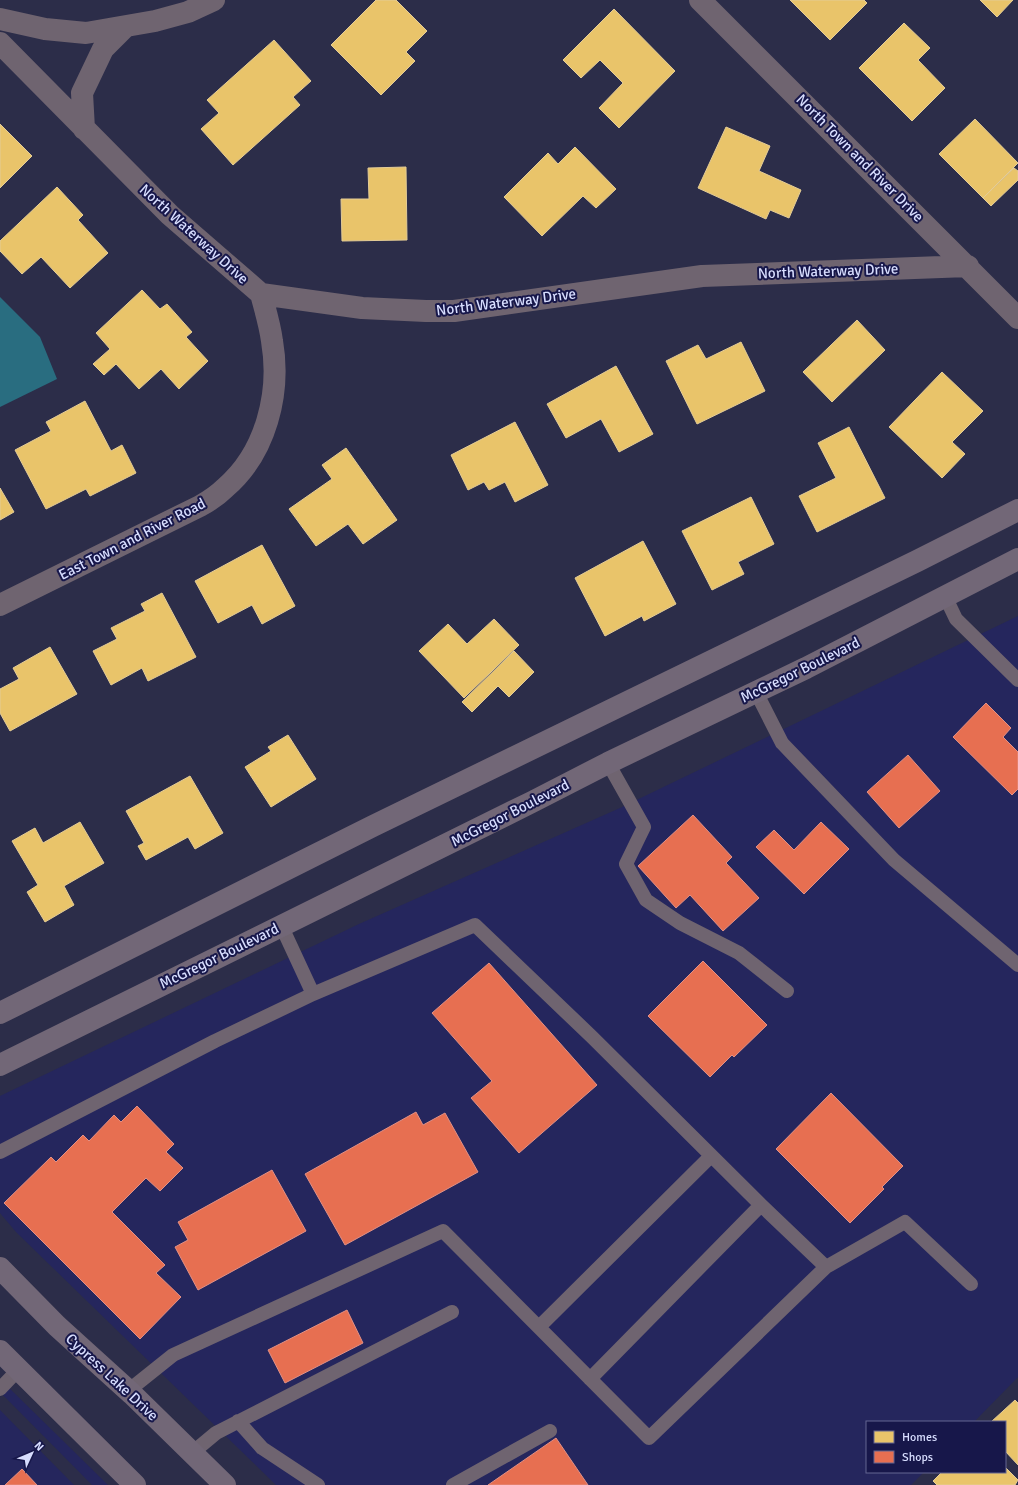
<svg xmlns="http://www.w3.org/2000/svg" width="1018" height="1485" font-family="Signika,sans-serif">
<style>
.built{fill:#25265d}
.water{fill:#296d80}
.homes{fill:#e9c46a;stroke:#e4cc96}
.shops{fill:#e76f51;stroke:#e29085}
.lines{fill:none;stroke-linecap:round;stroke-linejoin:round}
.lane{stroke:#6f6470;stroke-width:14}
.street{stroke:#6f6470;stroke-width:22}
.secondary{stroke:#726777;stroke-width:22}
.labels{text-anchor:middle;stroke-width:4;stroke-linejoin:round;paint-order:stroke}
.street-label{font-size:15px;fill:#d7ddfe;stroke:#17174a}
</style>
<rect width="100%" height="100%" fill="#2c2d49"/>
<path class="built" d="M1018,616V1377L974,1422H867V1472H924L911,1485H276L16,1232L0,1213V1096L359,924L620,808Z
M0,1379L108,1485H92L0,1392Z
M0,1410L74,1485H0Z"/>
<path class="water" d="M0,297L40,337L57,379L0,407Z"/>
<path class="homes" d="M376,0H396L427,31L406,52L415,61L381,95L331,45Z
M790,0H864L867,3L830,40Z
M980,0H1013L997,17Z
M614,9L675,71L619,128L599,108L623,83L600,60L581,78L563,60Z
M904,23L930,48L918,60L945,88L912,121L859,68Z
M274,40L311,81L293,97L300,105L233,165L201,129L219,113L207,100Z
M975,119L1018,163L983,198L939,154Z
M0,124L32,156L0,188Z
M726,127L770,146L759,171L801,190L789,218L770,210L766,219L698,188Z
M575,147L616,189L596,208L583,196L542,236L504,197L548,153L558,164Z
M406,167L407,240L342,241L341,199H369L368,168Z
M1014,168L1018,171V180L991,206L983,198Z
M57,187L83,215L78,220L108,253L70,288L41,257L22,274L0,251V241Z
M142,290L160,309L167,304L192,332L186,337L208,361L179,389L161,369L139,389L116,364L104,375L93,364L110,349L96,333Z
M857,320L885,350L832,402L803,372Z
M741,342L765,391L697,424L666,361L698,345L706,359Z
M616,366L653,434L619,452L601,419L566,438L547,404Z
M942,372L983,411L952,442L965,454L942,478L889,427Z
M85,401L111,451L122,445L136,473L90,496L86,489L46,509L15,450L51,431L46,422Z
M515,422L548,485L515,502L505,482L489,490L484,482L468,490L451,455Z
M849,427L885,498L817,532L799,496L836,478L818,443Z
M346,448L397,520L363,544L348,524L316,546L289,509L332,479L322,465Z
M0,488L14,512L0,520Z
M751,497L774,544L738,562L744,574L712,590L682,531Z
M643,541L676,604L644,621L642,616L605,636L575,578Z
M262,545L295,606L262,624L252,605L218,623L195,581Z
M162,593L196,657L148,681L142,668L111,685L93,651L117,639L111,628L145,611L141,604Z
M494,619L519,645L464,698L419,651L448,624L467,644Z
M50,647L77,694L10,731L0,713V689L19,679L13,668Z
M514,651L534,672L509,697L498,686L472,712L462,702Z
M288,735L316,779L271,807L245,767L271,751L268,747Z
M190,776L223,833L195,849L188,837L146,860L138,846L144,843L126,811Z
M80,822L104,863L64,886L74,905L45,922L27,892L38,885L12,841L35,828L43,843Z
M1015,1400L1018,1403V1465L1005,1451V1422H991Z
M1005,1467L1018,1480L1015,1485H937L933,1481L942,1472H1005Z"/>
<path class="shops" d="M986,703L1011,728L1003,737L1018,752V789L1012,795L953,737Z
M908,755L940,791L899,828L867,792Z
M693,815L732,857L726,863L759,898L723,931L690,895L676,908L638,866Z
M821,822L849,849L804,894L756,847L774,830L794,850Z
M703,961L767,1025L734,1057L732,1055L710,1077L648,1016Z
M489,963L597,1085L519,1153L471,1098L492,1081L432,1013Z
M831,1093L903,1166L882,1187L884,1189L850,1223L776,1149Z
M137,1106L174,1144L166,1152L183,1168L160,1191L146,1178L112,1212L165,1265L156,1273L181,1297L140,1339L4,1203L51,1157L56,1162L83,1135L89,1141L114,1115L121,1122Z
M416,1112L423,1125L445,1113L478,1172L345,1245L305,1174Z
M272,1170L306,1231L198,1290L175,1247L188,1240L178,1222Z
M347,1310L363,1343L285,1383L268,1350Z
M556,1438L588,1485H488Z
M22,1469L37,1485H5Z"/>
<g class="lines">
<path class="lane" d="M945,596L956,619L1018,680
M756,692L782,743L894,860L1018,965
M608,763L644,827L626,864L646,900L680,923L739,953L787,991
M281,925L313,994L475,925L592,1037L761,1205L826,1267L905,1222L971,1284
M0,1152L215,1041L313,994
M539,1327L711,1156
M590,1379L761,1205
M0,1389L19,1369
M128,1391L173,1355L443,1231L649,1438L826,1267
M238,1421L262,1448L318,1485
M192,1453L216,1433L452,1312
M453,1485L550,1431"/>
<path class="street" d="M700,0L1018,318
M0,19L45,29L86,33L155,21L188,12L214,0
M0,43L170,215L261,294L362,308L426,311H454L702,276L968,266
M84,129L82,93L103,49L125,27
M0,605L200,506C209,501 218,495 225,488C266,453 281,393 272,341C270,325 265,309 261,294"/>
<path class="secondary" d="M0,1013L373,826L917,561L1018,510
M0,1065L532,802L608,763L806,668L1018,559
M0,1268L57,1326L132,1394L225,1485
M0,1351L135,1485"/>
</g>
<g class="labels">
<g class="street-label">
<text transform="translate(860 158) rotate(45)" y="5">North Town and River Drive</text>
<text transform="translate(194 234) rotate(42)" y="5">North Waterway Drive</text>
<text transform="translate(828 271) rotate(-2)" y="5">North Waterway Drive</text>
<text transform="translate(506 302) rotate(-7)" y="5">North Waterway Drive</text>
<text transform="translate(132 539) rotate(-27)" y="5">East Town and River Road</text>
<text transform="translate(800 670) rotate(-26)" y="5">McGregor Boulevard</text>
<text transform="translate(510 813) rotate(-27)" y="5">McGregor Boulevard</text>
<text transform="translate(219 956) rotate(-26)" y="5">McGregor Boulevard</text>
<text transform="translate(112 1377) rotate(43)" y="5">Cypress Lake Drive</text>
</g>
</g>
<rect x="866" y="1421" width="140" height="52" fill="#17174a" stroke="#646692"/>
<rect x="874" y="1431" width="20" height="12" fill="#e9c46a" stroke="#646692"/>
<text x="902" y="1441" font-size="12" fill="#d7ddfe">Homes</text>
<rect x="874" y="1451" width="20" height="12" fill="#e76f51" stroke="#646692"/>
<text x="902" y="1461" font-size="12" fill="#d7ddfe">Shops</text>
<g transform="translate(32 1453) rotate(46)" stroke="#17174a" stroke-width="3" paint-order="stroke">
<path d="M0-3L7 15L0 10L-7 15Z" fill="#d7ddfe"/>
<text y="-6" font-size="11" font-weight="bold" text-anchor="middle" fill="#d7ddfe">N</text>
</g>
</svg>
